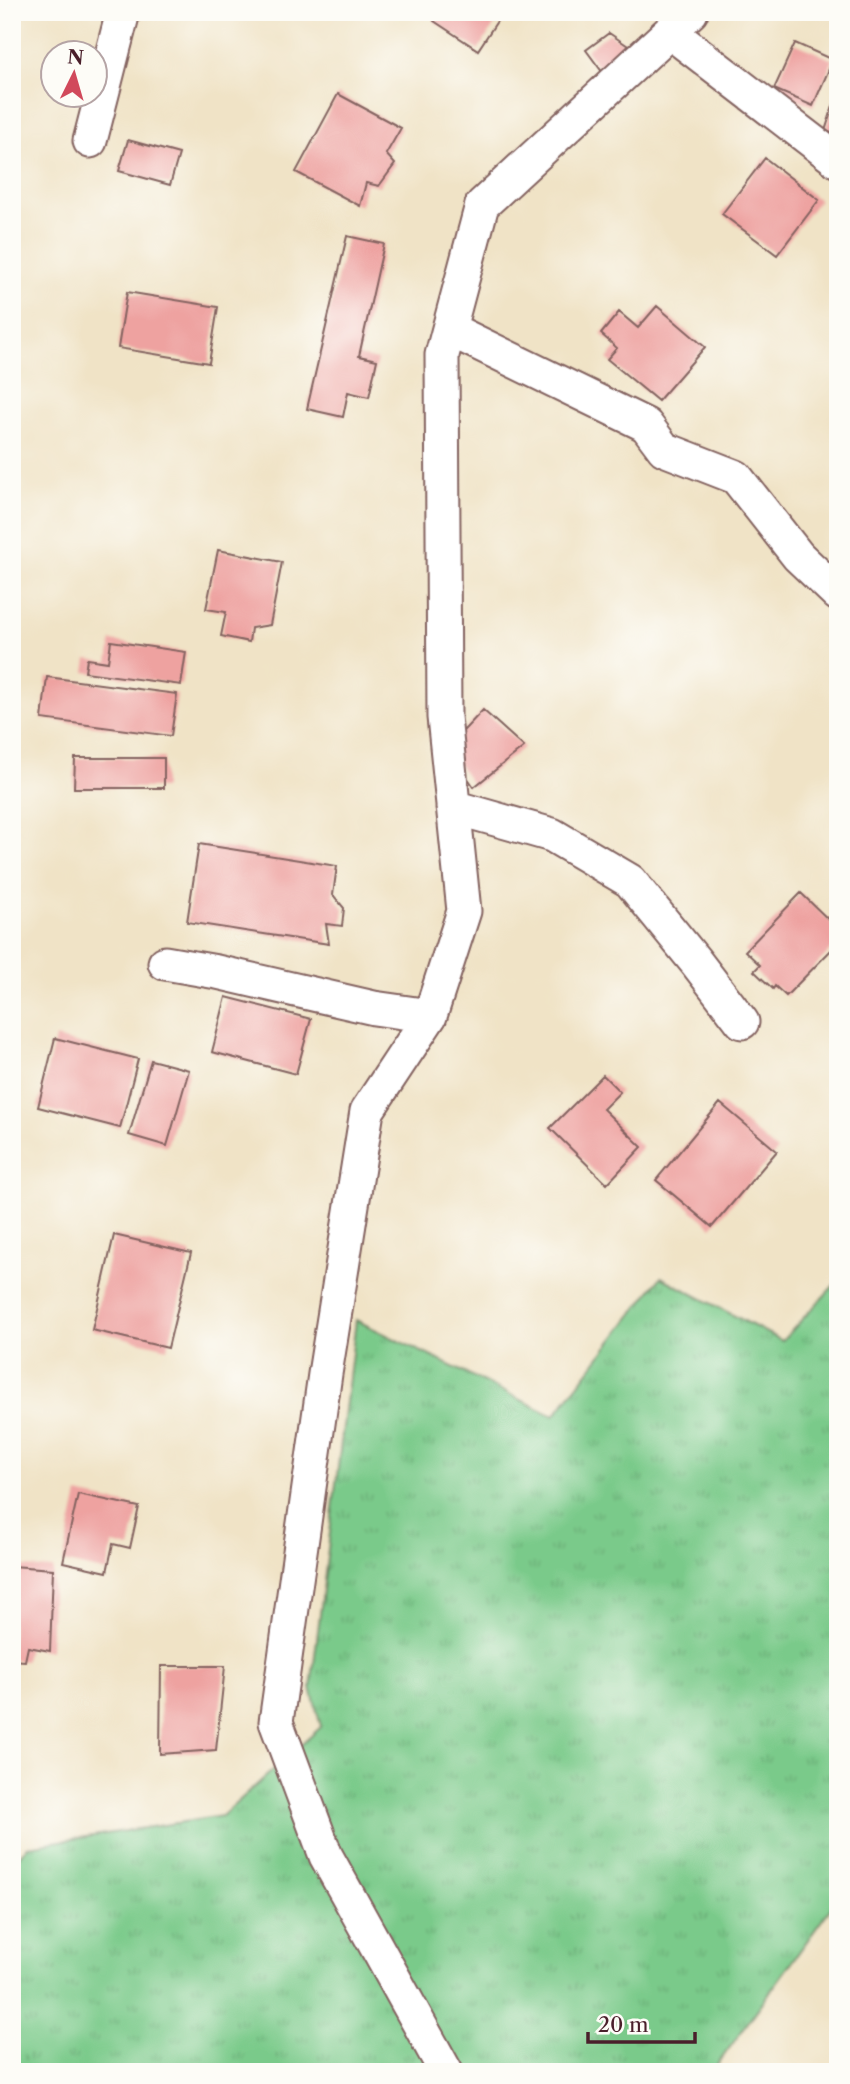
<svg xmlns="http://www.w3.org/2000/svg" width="850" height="2084" font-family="'Libre Caslon Text',serif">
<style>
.grass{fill:url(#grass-tufts);stroke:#62745a;stroke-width:2}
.building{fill:#eea2a0}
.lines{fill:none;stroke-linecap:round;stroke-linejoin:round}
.street-casing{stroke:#846461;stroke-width:37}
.street{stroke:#fff;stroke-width:33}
</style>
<defs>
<pattern id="grass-tufts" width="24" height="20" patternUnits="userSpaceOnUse" patternTransform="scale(1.75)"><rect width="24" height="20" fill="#7aca8a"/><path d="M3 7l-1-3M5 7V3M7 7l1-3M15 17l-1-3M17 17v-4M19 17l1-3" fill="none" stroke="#6bad77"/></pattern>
</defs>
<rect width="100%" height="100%" fill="#fdfcf7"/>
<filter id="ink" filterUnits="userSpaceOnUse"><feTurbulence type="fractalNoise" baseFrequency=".0143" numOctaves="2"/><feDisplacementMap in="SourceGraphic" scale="14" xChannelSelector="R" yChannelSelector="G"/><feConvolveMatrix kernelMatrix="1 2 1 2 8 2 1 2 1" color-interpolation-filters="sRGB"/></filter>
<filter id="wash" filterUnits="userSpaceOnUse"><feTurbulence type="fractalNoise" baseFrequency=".00686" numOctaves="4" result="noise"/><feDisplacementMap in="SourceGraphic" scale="28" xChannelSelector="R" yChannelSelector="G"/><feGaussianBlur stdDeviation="1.57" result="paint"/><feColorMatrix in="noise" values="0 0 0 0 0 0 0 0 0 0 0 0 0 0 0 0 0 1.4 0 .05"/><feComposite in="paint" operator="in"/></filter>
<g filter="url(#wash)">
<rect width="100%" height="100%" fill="#f0e3c6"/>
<path class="grass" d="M661,1277L782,1341L838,1281V1898L712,2072H12V1863L28,1846L222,1816L321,1727L311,1688L356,1320L554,1416Z"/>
<g id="blocks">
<path class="building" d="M440,12H503L478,50L434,21Z
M609,33L634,50L603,73L586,50Z
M795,43L833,60L813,106L774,89Z
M338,94L401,128L386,154L395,164L379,186L366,183L360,206L296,172Z
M837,94H838V135L825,131Z
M128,140L179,154L170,185L119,171Z
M765,158L819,200L777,255L722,214Z
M347,236L384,244L359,356L377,360L369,397L348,392L343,417L307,409Z
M127,292L218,307L209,363L118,348Z
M657,306L705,347L658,401L607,359L617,348L601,334L619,312L638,328Z
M218,550L282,562L270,625L251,628L249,642L221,636L226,612L206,609Z
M111,641L186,652L181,685L85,672L87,659L108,662Z
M47,677L177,694L171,736L42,719Z
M483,710L524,747L474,787L447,748Z
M75,758H164V788H74Z
M199,844L337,866L333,895L344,908L342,926L326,924L329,944L187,922Z
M801,893L838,929V943L786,996L775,986L773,989L754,971L760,965L745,951Z
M226,997L311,1019L296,1074L212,1052Z
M55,1038L138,1059L120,1128L38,1107Z
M151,1060L189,1070L167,1146L129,1135Z
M603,1075L620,1092L603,1109L642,1147L607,1184L550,1128Z
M720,1103L777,1151L712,1227L656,1180Z
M114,1235L191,1253L168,1348L92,1330Z
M78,1494L139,1507L130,1548L113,1544L107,1572L63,1562Z
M12,1566L53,1569L50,1651L28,1647L25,1661L12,1660Z
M161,1666H225L216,1750L160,1754Z"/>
</g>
</g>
<g filter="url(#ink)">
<use href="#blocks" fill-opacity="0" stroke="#846461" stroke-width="2"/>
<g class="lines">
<defs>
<path id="street" d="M670,32L838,161
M90,141L123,12
M449,329L646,425L664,449L736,477L798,556L838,594
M453,807L552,835L630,881L696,962L742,1022
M165,963L217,972L374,1008L430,1016
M446,2072L326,1856L276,1722L325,1374L367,1111L430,1016L464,911L444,717L442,355L482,205L691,12"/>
</defs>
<use href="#street" class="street-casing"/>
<use href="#street" class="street"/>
</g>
</g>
<rect width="850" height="2084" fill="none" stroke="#fdfcf7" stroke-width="42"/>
<g transform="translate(74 74) rotate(5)"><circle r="33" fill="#fdfcf7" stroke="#b5a4a5" stroke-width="2"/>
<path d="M0-5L12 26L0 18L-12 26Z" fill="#d1495b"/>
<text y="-10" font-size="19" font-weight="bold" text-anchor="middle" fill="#4a1f2b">N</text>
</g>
<path d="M588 2032v10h107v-10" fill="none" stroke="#4a1f2b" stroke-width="3.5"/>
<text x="598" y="2032" font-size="21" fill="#4a1f2b" stroke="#fdfcf7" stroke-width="5" paint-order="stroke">20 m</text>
</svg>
